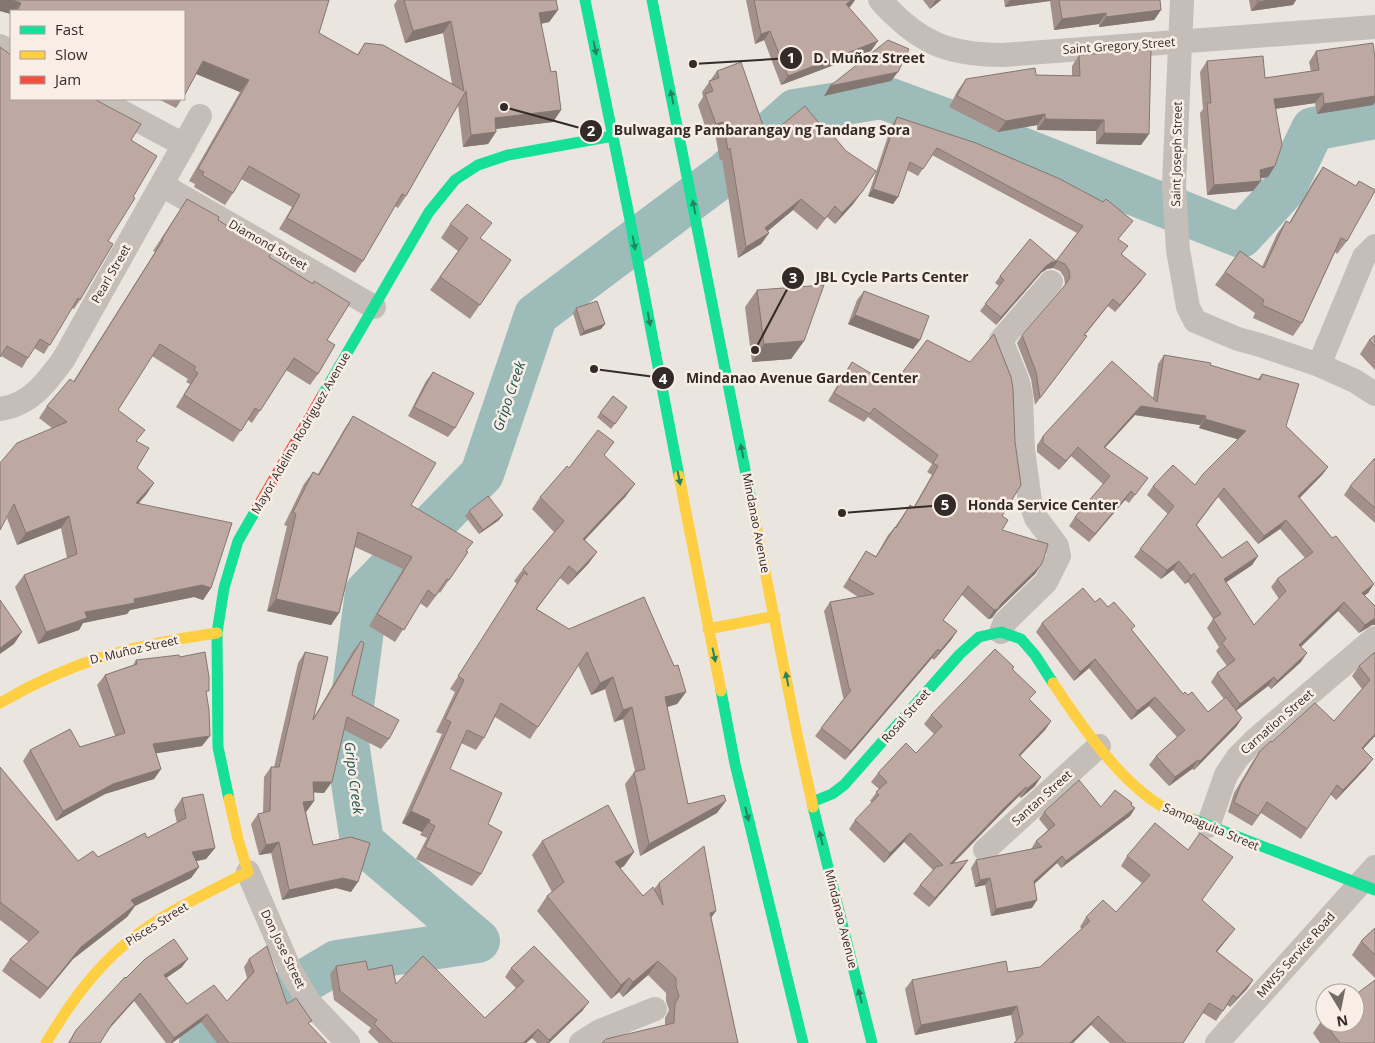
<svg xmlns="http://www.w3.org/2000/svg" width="1375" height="1043" font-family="'Open Sans',sans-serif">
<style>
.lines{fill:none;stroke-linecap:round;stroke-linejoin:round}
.river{stroke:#9dbcb9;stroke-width:44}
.street{stroke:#c4bdb8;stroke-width:24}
.fast{stroke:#16e098;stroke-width:11}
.slow{stroke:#ffcf43;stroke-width:11}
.jam{stroke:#f24e42;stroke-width:11}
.wall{fill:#a3908b;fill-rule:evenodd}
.shaded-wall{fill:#847671}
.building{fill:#bda8a2;stroke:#847671;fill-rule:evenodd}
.oneway{fill:#258560}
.labels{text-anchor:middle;stroke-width:5;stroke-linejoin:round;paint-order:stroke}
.street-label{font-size:12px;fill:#342a27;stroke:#f8eee6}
.water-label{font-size:14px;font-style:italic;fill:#205252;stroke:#f8eee6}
.leader{fill:none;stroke:#342a27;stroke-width:2}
.callout-dot{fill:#342a27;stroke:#f8eee6;stroke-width:2}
.mark-label{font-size:15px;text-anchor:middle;font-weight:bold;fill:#fff}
.callout-label{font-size:14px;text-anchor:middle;font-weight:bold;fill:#342a27;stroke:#f8eee6;stroke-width:5;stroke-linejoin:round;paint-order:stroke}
</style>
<rect width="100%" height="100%" fill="#ebe5df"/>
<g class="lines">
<path class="river" d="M201,1043L337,962L478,941L362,842L347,743L367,592L482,474L536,315L726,173L795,111L882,97L996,139L1241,236L1284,189L1313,129L1375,117"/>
<path class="street" d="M880,0C918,42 946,55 1003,55L1375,27
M1182,0L1174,185L1178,250L1188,307L1195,321L1238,339L1260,345L1319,365L1355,381L1375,394
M0,46L11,52
M98,99L184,145
M162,185L374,307
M1319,365L1364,257L1375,246
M0,409C30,405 46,383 63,360L200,116
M1001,632L1005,622L1046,582L1059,556L1057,546L1036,518L1030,501L1023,450L1021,396L1018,382L1001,340L1051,282
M1208,826L1226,775L1238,757L1255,740L1375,638
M985,850L1099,746
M248,872L291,972L309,1002L348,1043
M581,1043L600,1031L655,1009
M1217,1043L1375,867"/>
<path class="fast" d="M585,0L629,215L679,476
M652,0L751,500
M322,396L429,212L455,180L478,165L508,155L613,136
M721,691L735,764L803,1043
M229,799L218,747L217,633L224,588L238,541L257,508
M812,802L832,794L844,785L960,654L979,637L1001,632L1021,639L1035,655L1053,683
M813,807L872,1043
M1192,819L1375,890"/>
<path class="slow" d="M679,476L721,691
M751,500L797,734L813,807
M708,629L775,616
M1053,683C1080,724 1121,783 1163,807C1172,812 1182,815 1192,819
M0,703C73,660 134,645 217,633
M46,1043C66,1010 87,979 115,953C153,917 202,896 248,872L238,839L229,799"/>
<path class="jam" d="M257,508L322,396"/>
</g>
<path class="wall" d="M0,0H329L319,33L357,55L365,43L383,45L452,84L443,33L405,43L394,5L397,0H556L558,10L549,22L541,24L551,72L556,71L561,110L553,122L496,129V132L488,144L463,147L458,105L406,196L398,208L395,206L363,261L355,273L279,229L292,207L241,179L233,193L225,205L194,187L195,184L189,181L240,92L196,74L184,97V11H11V14L0,11Z
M746,0H855L849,8L871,51L781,85L764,40L755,44Z
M923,0H941L930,9Z
M1004,0H1160L1161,10L1154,20L1099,27V24L1054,30L1050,1L1005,7Z
M1249,0H1296L1293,5L1251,11Z
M1106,51L1149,134L1141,145L1096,144V131L1037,130V125L998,132L949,107L958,90L966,79L1036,75L1072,76V66L1079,55L1104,53Z
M1316,51L1375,59V102L1373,105L1317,114L1315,103L1275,109V166L1268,177L1260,178L1261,181L1253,191L1207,195L1200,113L1203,109L1200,72L1207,61L1265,78L1311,72L1309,62Z
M717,71L767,137L854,203L835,224L827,217L817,230L793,210L768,231L769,233L761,244L738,258L722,159L720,161L715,133L708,135L698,105L703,97L702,92Z
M158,99H182L176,108Z
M897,117L1127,228L1118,239L1122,254L1141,281L1115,312L1108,306L1085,335L1082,343L1035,405L1031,379L1017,343L1022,335L1063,288L1065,284L1064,277L1060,271L1053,268L1047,269L1041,273L996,325L980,311L999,286L995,283L1000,276L1056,261L1077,233L932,155L918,176L907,170L898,197L893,204L868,196L892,124Z
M131,140L108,241L80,300L74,309L72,308L44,354L34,348L22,368L1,356Z
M1323,167L1356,186L1359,181L1347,241L1337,254L1335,252L1302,323L1293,336L1253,318L1255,313L1215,285L1240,251L1262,267L1277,234L1286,221L1289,223L1314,180Z
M187,199L269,257L327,340L318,374L310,385L286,370L252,423L248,420L233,442L176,407L190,384L186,382L188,379L152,356L118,410L137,441V468L154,483L138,504L211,588L203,600L194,597L130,610L127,614L83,623L79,630L38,644L15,587L24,575L67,558L61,528L17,545L7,518L52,428L39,418L47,406L73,382L155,252L153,251Z
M450,224L481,239L511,260L470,319L430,290L458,251L441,238Z
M757,290L804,341L791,359L752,362L745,307Z
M864,291L920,340L913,349L848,324L857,300Z
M576,308L605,324L601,329L580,336L573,313Z
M1375,335V370L1360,354L1369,340Z
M1164,355L1210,365L1258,379L1262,374L1286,426L1328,467L1322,475L1300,498L1332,538L1374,584L1368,593L1364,595L1372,625L1359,633L1338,611L1301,647V662L1271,689L1268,686L1236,711L1242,718L1236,727L1194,770L1192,769L1169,786L1149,765L1156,756L1177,737L1149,706L1131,720L1089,668L1074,681L1036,632L1042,623L1095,602L1108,607L1132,630L1183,694L1188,695L1208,712L1224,699L1211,682L1217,673L1227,666L1216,651L1219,647L1207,628L1213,619L1188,582L1185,584L1173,570L1161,579L1134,557L1168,514L1147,495L1153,486L1195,485L1238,439L1199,428L1200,425L1135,415L1105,448L1148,478L1129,503L1125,500L1089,542L1069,526L1075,517L1103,484L1071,456L1059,470L1037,452V445L1043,436L1153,398L1158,364ZM1218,497L1258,544L1280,529L1305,558L1277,579L1271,587L1279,599L1254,625L1226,582L1252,565L1258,556L1222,558L1197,525Z
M852,362L1002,516V530L1041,565L1035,574L997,611L992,618L988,619L962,595L943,620L957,631L951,640L934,660L932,658L845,760L815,736L844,698L843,697L824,611L830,602L858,597L843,587L866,551L876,556L888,535L895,527L910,505L913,508L932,475L927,472L932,464L868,417L864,422L828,401L846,371Z
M433,372L455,428L448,437L408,416L426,381Z
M613,396L627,407L611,429L597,417Z
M353,416L411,505L468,552L440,593L439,592L427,608L420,603L395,642L369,626L403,569L355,547L339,613L331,625L267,611L287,526L284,525L304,484L313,472L318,474L345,428Z
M605,456L626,496L585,540L597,552L588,564L568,585L560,578L537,609L569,629L674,666L686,692L677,704L667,707L688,804L717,813L640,856L625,784L635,771L623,719L614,722L605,689L591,695L578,665L530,739L495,717L484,738L476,750L461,743L450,769L488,824L481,874L472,886L416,859L427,838L420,835L422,832L402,823L442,734L436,732L455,692L450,689L517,584L514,581L523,569L554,532L532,509L540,497L569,468Z
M1375,458V523L1344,495L1350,486Z
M469,511L499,520L479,534L465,516Z
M361,641L352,695L389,739L381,749L344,730L324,793L313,792L314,801L306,812L313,845L351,892L336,888L282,900L271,853L259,855L251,824L258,814L263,813L264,777L271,767H274L298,663L305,652L314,717L353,651Z
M1375,652V736L1363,749L1366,768L1336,800L1330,794L1301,839L1261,813L1252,826L1228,812L1234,793L1253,761L1260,751L1272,742L1334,721L1362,689L1352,676L1359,666Z
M180,657L207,694L202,746L156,753L161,769L154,779L105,794L56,821L23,761L30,750L80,747L115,736L97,685L105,675L133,665L136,660Z
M1013,669L1030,701L1051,721L1045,730L1020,756L1035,786L1021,798L1019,796L998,817L953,864L962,869L929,907L913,894L920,885L933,870L904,842L884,863L849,829L855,820L872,803L870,801L879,789L871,782L878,773L916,753L934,734L924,724L931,715Z
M0,767L78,861L98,857L147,838L177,823L174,810L182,798L215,848L206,859L196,861L199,867L191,878L135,906L127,917L73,959L40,999L2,971L10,959L29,942L0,920Z
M1131,805L1135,808L1130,816L1061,868L1057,863L1034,884L1032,908L991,916L985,885L975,887L971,868L976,860L1031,849L1036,841L1048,830L1039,819L1044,812L1101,807Z
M542,841L634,852L624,866L620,868L643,896L654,889L659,883L711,918L738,1043L665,1025V1018L669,1010L666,1001V993L648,975L623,997L619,992L611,999L537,911L547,896L552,892L532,855Z
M1127,856L1202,900L1228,938L1217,952L1253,980L1247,989L1230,1007L1227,1005L1216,1021L1203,1013L1183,1043H1110L1091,1025L1016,1041L1011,1015L915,1035L905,989L912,980L1008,972L1040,967L1082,929L1080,927L1086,917L1116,912L1142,883L1121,866Z
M1375,928V978L1352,955L1361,941Z
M249,959L287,1004L309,1024L327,1043H217L201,1022L172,1043H166L134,1001L109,1029L100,1043H68L76,1030L126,978L182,967L166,978L187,1004L227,1001L247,978L244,967Z
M336,966L368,970L396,984L485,1018L516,988L505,977L511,968L583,1010L549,1043H537L532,1038L526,1043H379L368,1032L371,1028L334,1000L330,974Z
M1322,1020L1375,1043H1320L1313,1033Z"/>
<path class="shaded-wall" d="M0,0H12L21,3L15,11H11V14L0,11Z
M852,0H855L850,7L839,13L846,4Z
M936,0H941L930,9Z
M1010,0H1051L1050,1L1005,7Z
M1271,0H1296L1293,5L1251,11L1258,2Z
M558,10L549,22L530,25L539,13Z
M1161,10L1154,20L1099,27L1106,17Z
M1106,13L1099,24L1054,30L1062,19Z
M451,21L443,33L405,43L413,31Z
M770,31L764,40L755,44L761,34Z
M878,41L871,51L781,85L788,76Z
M203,61L249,80L240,92L194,73Z
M898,72L891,81L824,96L830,86Z
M1323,93L1315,103L1267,110L1274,99Z
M1375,96V102L1373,105L1317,114L1324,104Z
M561,110L553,122L486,130L495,118Z
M1045,114L1037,125L998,132L1006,121Z
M1045,119L1104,120L1096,131L1037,130Z
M723,122L715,133L708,135L716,124Z
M496,132L488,144L463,147L471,135Z
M1104,133L1149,134L1141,145L1096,144Z
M1275,166L1268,177L1252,180L1260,170Z
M1261,181L1253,191L1207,195L1214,185Z
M873,189L898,197L893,204L868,196Z
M862,192L854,203L835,224L842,213Z
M801,199L793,210L758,239L765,228Z
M769,233L761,244L738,258L746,247Z
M1058,261L1053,268L1047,269L1041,273L996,325L1001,317L1046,266L1052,262Z
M1146,274L1141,281L1115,312L1120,305Z
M855,315L920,340L913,349L848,324Z
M605,324L601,329L580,336L584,331Z
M804,341L791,359L752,362L764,344Z
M1141,406L1206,416L1200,425L1135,415L1098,455L1104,447Z
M1205,419L1246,431L1240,440L1199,428Z
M1078,447L1071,456L1059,470L1066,461Z
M1328,467L1322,475L1292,505L1298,496Z
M154,483L146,495L128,515L136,503Z
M635,484L626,496L574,551L583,539Z
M1131,491L1125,500L1089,542L1095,534Z
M503,515L499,520L479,534L483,530Z
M69,516L61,528L17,545L26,533Z
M1286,520L1280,529L1258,544L1264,536Z
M597,552L588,564L568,585L577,573Z
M1258,556L1252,565L1218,588L1224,579Z
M1179,561L1173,570L1161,579L1167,570Z
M1041,565L1035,574L997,611L992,618L988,619L994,610Z
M1194,573L1188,582L1185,584L1191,576Z
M1374,584L1368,593L1356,602L1362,593Z
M202,585L211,588L203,600L194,597L130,610L127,614L83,623L79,630L38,644L46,632L85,612L134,599Z
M276,599L339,613L331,625L267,611Z
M1344,602L1338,611L1293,654L1299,645Z
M1375,618V625H1372L1359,633L1365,625Z
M957,631L951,640L934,660L940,651Z
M22,632L14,644L0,654V648Z
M938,649L932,658L845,760L851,751Z
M1307,653L1301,662L1271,689L1277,681Z
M1095,659L1089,668L1074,681L1080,672Z
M613,677L605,689L591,695L600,683Z
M1274,677L1268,686L1234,712L1240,704Z
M686,692L677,704L657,710L665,697Z
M1155,697L1149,706L1131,720L1137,711Z
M632,707L623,719L614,722L623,710Z
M1242,718L1236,727L1194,770L1200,761Z
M1051,721L1045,730L1012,764L1019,755Z
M1375,734V736L1355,758L1362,748Z
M210,736L202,746L146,755L153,744Z
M1373,759L1366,768L1336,800L1343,790Z
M1198,760L1192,769L1169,786L1175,777Z
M161,769L154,779L105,794L56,821L63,811L113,784Z
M1041,777L1035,786L1021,798L1027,789Z
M313,782H332L324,793L306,792Z
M1026,787L1019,796L998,817L943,873L950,864L1004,808Z
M314,801L306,812H296L303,802Z
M726,801L717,813L640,856L649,844Z
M1135,808L1130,816L1061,868L1066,861Z
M411,811L430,820L422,832L402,823Z
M910,833L904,842L884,863L890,853Z
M279,842L271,853L259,855L266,845Z
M215,848L206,859L184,864L192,852Z
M634,852L624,866L605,877L615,862Z
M1062,856L1057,863L1029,889L1034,881Z
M968,860L962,869L929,907L935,898Z
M199,867L191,878L135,906L127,917L73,959L40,999L48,988L81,947L131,900Z
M343,878L358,882L351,892L336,888L282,900L289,890Z
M990,878L985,885L975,887L980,880Z
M1037,900L1032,908L991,916L996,909Z
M716,911L706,925L710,913Z
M1235,929L1228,938L1209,960L1216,951Z
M188,959L182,967L159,983L164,975Z
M658,961L648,975L623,997L633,982Z
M629,978L619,992L611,999L621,985Z
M1253,980L1247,989L1230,1007L1237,998Z
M140,993L134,1001L106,1032L112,1024Z
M589,1002L583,1010L549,1043H547Z
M1017,1006L1011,1015L915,1035L921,1025Z
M207,1014L201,1022L172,1043H171L174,1038Z
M1098,1016L1091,1025L1073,1043H1070Z
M538,1029L532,1038L526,1043H523Z"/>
<path class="building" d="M12,0H329L319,33L358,55L365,43L383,45L464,91L451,21L413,31L404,0H556L558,10L539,13L551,72L556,71L561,110L495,118L496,132L471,135L466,91L406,196L402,194L363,261L287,218L300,195L249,166L233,193L202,175L204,172L198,169L249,80L203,61L184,96V11H22L18,9L21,3Z
M754,0H852L846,4L878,41L788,76L770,31L761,34Z
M1059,0H1160L1161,10L1106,17V13L1062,19Z
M1257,0H1271L1258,2Z
M888,40L909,49L898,72L830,86Z
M1373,43L1375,59V96L1324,104L1323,93L1274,99L1282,145L1275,166L1260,170L1261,181L1214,185L1207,103H1211L1207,61L1263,56L1265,78L1319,70L1316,51Z
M0,47L11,55V99H94L141,124L131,140L157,156L133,197L135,198L108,241L113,244L80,300L78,298L50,345L40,339L28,358L7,346L0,357Z
M1151,49L1149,134L1104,133V120L1045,119V114L1006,121L957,96L966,79L1035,68L1036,75L1080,76L1079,55L1106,53V51Z
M741,62L767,137L805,106L829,135L831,133L846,151L876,171L862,192L842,213L835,206L825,219L801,199L765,228L769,233L746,247L730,148L728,150L723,122L716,124L705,94L713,91L709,81L719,78L717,71Z
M897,117L976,143L1060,179L1103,202L1106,199L1133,221L1118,239L1128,246L1121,254L1146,274L1120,305L1113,299L1084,335L1087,336L1040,398L1036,372L1022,335L1066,284L1070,277L1069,270L1065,264L1058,261L1052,262L1046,266L1001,317L985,304L1004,280L1000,276L1030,239L1056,261L1083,226L937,148L923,169L910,162L898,197L873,189Z
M1323,167L1356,186L1359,181L1375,190V191L1347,241L1341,238L1302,323L1262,305L1264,300L1225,272L1240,251L1264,268L1286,221L1290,223Z
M187,199L219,217L218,220L271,253L269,257L313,284L314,281L350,303L327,340L335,345L318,374L294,358L260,411L255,408L241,431L184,395L198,373L194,370L196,367L160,344L118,410L145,430L136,441L149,448L137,468L154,483L136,503L232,523L211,588L202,585L134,599L135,603L85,612L87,618L46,632L24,575L77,554L69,516L26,533L14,504L0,530V463L17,443L67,422L47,406L70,379L74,382L163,240L162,239Z
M467,204L492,223L480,238L511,260L480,305L440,277L468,238L450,224Z
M824,285L804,341L764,344L757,290Z
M864,291L929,316L920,340L855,315Z
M597,301L605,324L584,331L576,308Z
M994,334L1011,377L1013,389L1015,442L1021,485L1002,516L1008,520L1002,530L1048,544L1044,558L1041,565L1001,604L998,609L994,610L968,586L943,620L957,631L940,651L938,649L851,751L821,728L851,690L849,688L830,602L874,594L849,579L866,551L876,557L895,527L896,528L910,505L914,508L938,466L933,463L938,455L874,408L870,414L834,393L852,362L892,386L927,340L970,362Z
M1375,335V346L1369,340Z
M1164,355L1211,363L1210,365L1260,380L1262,374L1299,384L1286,426L1328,467L1298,496L1332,538L1336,536L1374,584L1362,593L1375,606V618L1365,625L1344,602L1299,645L1307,653L1277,681L1274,677L1240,704L1217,673L1235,660L1222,643L1226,639L1213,619L1221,614L1194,573L1191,576L1179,561L1167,570L1140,549L1174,506L1153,486L1173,465L1195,485L1203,474L1246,431L1205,419L1206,416L1141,406L1104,447L1148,478L1135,495L1131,491L1095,534L1075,517L1110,476L1078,447L1066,461L1043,443V436L1112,361L1157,402ZM1224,488L1264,536L1286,520L1313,552L1277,579L1286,591L1254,625L1224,579L1258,556L1247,541L1222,558L1196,525Z
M433,372L474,393L455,428L414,407Z
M613,396L627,407L615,424L600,413Z
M353,416L436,463L411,505L473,542L466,551L468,552L449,580L447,579L435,596L428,590L404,630L377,614L412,557L358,532L339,613L276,599L296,514L293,512L313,472L319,475Z
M598,430L614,442L604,455L635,484L583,539L597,552L577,573L569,566L536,609L569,629L644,597L674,666L678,665L686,692L665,697L688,804L724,795L726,801L649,844L634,772L645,769L632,707L623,710L613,677L600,683L587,652L538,727L501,703L484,738L467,730L450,769L502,793L488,824L502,832L481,874L425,847L435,826L429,823L430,820L411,811L451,722L445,719L464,680L458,676L524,573L528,575L523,569L564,521L540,497L567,466L569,468Z
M1375,458V508L1350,486Z
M488,496L503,515L483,530L469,511Z
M1083,588L1095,602L1100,598L1108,607L1114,602L1135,626L1131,629L1183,694L1185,692L1188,695L1192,692L1208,712L1226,697L1242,718L1200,761L1198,760L1175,777L1156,756L1185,730L1155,697L1137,711L1095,659L1080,672L1042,623Z
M0,600L22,632L0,648Z
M361,641L364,643L352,695L399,720L389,739L347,717L332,782H313L314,801L303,802L313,845L351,837L370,843L358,882L343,878L289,890L279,842L266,845L258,814L270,811L271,767H279L305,652L328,657L313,720Z
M995,649L1014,667L1012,669L1036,692L1029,699L1051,721L1019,755L1041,777L1027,789L1026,787L1004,808L950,864L968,860L935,898L920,885L936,867L943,865L910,833L890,853L855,820L879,795L876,792L887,782L878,773L906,743L916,753L942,726L931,715Z
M205,652L209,677V691H206L209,710L210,736L153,744L161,769L113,784L63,811L30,750L70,729L80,747L125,733L105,675L137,664L136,660L179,655L180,657Z
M1375,652V734L1362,748L1373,759L1343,790L1337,785L1307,829L1267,802L1258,816L1234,802L1241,784L1260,751L1271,741L1272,742L1315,703L1334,721L1370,680L1359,666Z
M0,767L78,861L93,851L98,857L145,833L147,838L186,818L182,798L203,794L215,848L192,852L199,867L131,900L135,905L81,947L48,988L10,959L39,932L0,902Z
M1079,780L1101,807L1115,790L1132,803L1131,805L1135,808L1066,861L1062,856L1034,881L1037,900L996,909L990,878L980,880L976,860L1042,847L1036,841L1055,825L1044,812Z
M608,805L634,852L615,862L643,896L653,887L663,905L659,883L704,846L716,911L710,913L738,1043H602L606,1039L674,1023L675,1004L679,996L676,987V978L658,961L633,982L629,978L621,985L547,896L564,882L542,841Z
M1155,823L1188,850L1200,833L1233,857L1202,900L1235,929L1216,951L1253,980L1237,998L1233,995L1223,1011L1209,1003L1183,1043H1126L1098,1016L1070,1043H1014L1023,1034L1017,1006L921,1025L912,980L1006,961L1008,972L1040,967L1090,921L1086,917L1103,900L1116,912L1150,875L1127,856Z
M1375,928V955L1361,941Z
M174,939L188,959L164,975L187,1004L214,985L227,1001L254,972L249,959L267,946L287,1004L296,998L312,1021L308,1023L327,1043H229L207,1014L174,1038L140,993L112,1024L100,1043H69L76,1030L125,977L126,978L145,959Z
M534,946L589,1002L549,1040L538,1029L523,1043H393L374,1024L377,1020L340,991L336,966L366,961L368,970L392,965L396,984L423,956L485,1018L524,981L511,968Z
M1375,980V1043H1340L1322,1020L1325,1018V1023H1355V995Z"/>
<defs><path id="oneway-solid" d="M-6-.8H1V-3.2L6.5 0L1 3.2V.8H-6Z" transform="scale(1.25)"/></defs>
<g class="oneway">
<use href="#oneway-solid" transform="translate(595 48) rotate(78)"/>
<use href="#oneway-solid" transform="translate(672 97) rotate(-101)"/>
<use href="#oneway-solid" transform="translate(694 207) rotate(-101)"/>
<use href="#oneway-solid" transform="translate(634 243) rotate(79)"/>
<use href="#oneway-solid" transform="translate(649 319) rotate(79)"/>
<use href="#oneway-solid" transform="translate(742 451) rotate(-101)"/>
<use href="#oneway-solid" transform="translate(679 478) rotate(79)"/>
<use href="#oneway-solid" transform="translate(714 655) rotate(78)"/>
<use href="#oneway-solid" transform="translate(787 679) rotate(-101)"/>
<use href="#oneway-solid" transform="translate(747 814) rotate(76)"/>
<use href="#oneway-solid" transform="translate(821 838) rotate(-104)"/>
<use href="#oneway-solid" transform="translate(860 996) rotate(-104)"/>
</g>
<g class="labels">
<g class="street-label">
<text transform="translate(1119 46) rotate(-4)" y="4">Saint Gregory Street</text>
<text transform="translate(1177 154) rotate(-89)" y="4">Saint Joseph Street</text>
<text transform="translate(268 245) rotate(30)" y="4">Diamond Street</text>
<text transform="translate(111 274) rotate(-60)" y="4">Pearl Street</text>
<text transform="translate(301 433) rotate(-60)" y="4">Mayor Adelina Rodriguez Avenue</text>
<text transform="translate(756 523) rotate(79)" y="4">Mindanao Avenue</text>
<text transform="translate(134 650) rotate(-13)" y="4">D. Muñoz Street</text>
<text transform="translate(906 716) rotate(-49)" y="4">Rosal Street</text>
<text transform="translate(1277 722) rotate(-41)" y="4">Carnation Street</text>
<text transform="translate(1042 798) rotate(-42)" y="4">Santan Street</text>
<text transform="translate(1211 827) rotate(23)" y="4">Sampaguita Street</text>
<text transform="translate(841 919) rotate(76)" y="4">Mindanao Avenue</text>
<text transform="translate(157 924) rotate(-32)" y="4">Pisces Street</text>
<text transform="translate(283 949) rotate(64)" y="4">Don Jose Street</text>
<text transform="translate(1296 955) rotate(-48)" y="4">MWSS Service Road</text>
</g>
<g class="water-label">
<text transform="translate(509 396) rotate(-71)" y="5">Gripo Creek</text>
<text transform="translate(354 778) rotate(83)" y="5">Gripo Creek</text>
</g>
</g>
<path class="leader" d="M693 64L791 58M504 107L591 131M755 350L793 278M594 369L663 378M842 513L945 505"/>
<g class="callout-dot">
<circle cx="693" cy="64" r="5"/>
<circle cx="504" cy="107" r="5"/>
<circle cx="755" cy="350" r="5"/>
<circle cx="594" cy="369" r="5"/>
<circle cx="842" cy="513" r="5"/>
<circle cx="791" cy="58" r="12"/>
<circle cx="591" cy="131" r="12"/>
<circle cx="793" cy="278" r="12"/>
<circle cx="663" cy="378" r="12"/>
<circle cx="945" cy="505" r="12"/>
</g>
<g class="mark-label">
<text x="791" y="63">1</text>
<text x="591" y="136">2</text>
<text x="793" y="283">3</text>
<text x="663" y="384">4</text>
<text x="945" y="510">5</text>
</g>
<g class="callout-label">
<text x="869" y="63">D. Muñoz Street</text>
<text x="762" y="135">Bulwagang Pambarangay ng Tandang Sora</text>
<text x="892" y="282">JBL Cycle Parts Center</text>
<text x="802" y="383">Mindanao Avenue Garden Center</text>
<text x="1043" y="510">Honda Service Center</text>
</g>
<rect x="10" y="10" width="175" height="90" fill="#f8eee6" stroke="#aaa09a"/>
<rect x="20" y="26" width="25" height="8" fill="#16e098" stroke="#aaa09a"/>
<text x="55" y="35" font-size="15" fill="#342a27">Fast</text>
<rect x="20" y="51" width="25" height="8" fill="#ffcf43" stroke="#aaa09a"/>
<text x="55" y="60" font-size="15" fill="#342a27">Slow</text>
<rect x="20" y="76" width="25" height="8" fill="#f24e42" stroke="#aaa09a"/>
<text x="55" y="85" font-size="15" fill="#342a27">Jam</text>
<g transform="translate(1340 1008) rotate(170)"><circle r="24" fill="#f8eee6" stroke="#aaa09a"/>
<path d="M0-4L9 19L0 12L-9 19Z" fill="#746b67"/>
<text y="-8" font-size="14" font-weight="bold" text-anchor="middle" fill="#342a27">N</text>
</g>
</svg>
